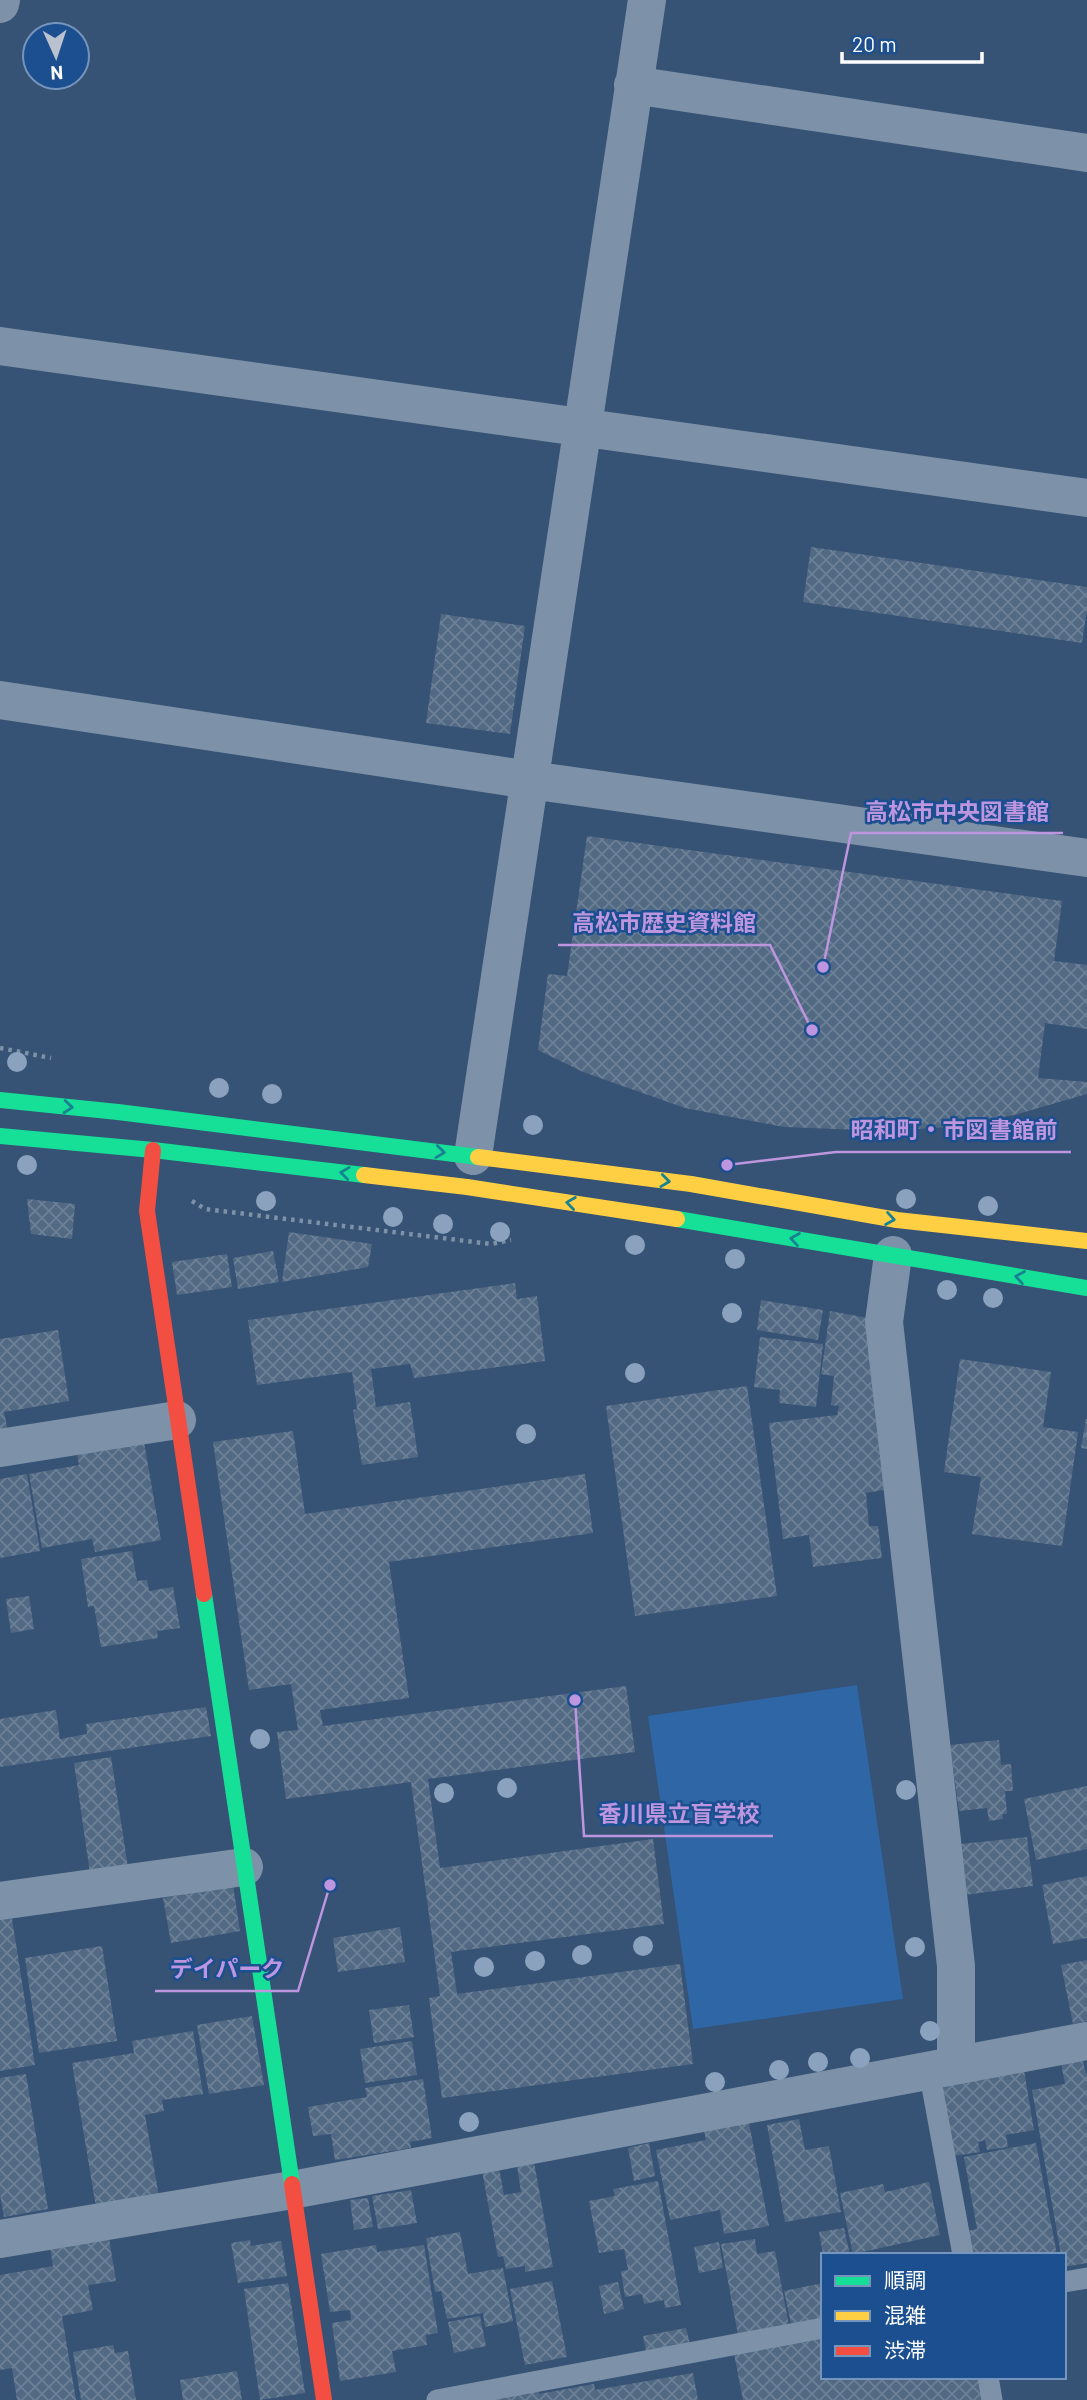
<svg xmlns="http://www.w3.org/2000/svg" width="1087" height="2400" font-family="Barlow,'Noto Sans JP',sans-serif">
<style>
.grass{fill:#2f66a5}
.building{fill:url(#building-cross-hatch)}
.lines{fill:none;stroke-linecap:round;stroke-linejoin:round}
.path{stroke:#7d92a8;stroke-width:4.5;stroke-dasharray:3.5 5;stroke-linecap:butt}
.lane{stroke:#7d92a8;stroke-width:21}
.street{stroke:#7d92a8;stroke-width:38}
.fast{stroke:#16e098;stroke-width:16}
.slow{stroke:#ffcf43;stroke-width:16}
.jam{stroke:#f24e42;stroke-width:16}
.tree{fill:#8aa2be}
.oneway{stroke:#198292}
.leader{fill:none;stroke:#bd96df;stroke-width:2.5}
.callout-dot{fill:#bd96df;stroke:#1b4f8f;stroke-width:2.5}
.callout-label{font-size:23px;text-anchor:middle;font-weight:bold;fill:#bd96df;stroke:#1b4f8f;stroke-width:5;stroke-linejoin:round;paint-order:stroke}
</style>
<defs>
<pattern id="building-cross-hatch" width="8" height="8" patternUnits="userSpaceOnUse" patternTransform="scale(1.75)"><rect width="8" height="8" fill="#526984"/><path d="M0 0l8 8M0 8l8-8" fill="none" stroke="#6c8096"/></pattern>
</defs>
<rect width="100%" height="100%" fill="#365274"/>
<path class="grass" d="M857,1685L903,1999L693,2029L648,1716Z"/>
<path class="building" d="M811,547L1087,587V609L1082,643L803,602Z
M441,614L525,626L510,734L426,723Z
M587,836L1062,901L1054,961L1087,965V1029L1045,1023L1038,1078L1087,1082V1094L1014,1115L948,1127L888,1131L784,1127L685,1108L583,1072L538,1050L548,974L567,976Z
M27,1199L75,1204L72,1239L31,1234Z
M289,1232L372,1244L368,1267L282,1282Z
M273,1251L279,1282L238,1289L233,1258Z
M227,1254L232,1287L177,1295L172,1262Z
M515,1283L517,1299L537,1296L545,1361L414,1378L410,1364L371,1369L376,1407L410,1402L418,1457L362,1465L353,1410L357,1409L352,1372L257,1385L248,1320Z
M761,1300L823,1310L818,1340L757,1330Z
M830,1311L868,1318L889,1489L866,1493L869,1526H878L882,1558L813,1567L809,1535L783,1539L769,1423L837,1415L839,1406L831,1405L834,1376L821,1374Z
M58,1330L69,1401L4,1412L8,1431L0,1432V1339Z
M760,1337L823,1344L816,1407L779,1403L780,1390L754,1387Z
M960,1359L1051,1372L1043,1427L1078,1432L1062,1546L972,1534L981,1477L944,1472Z
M747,1386L777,1596L635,1616L606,1406Z
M1086,1419H1087V1449L1081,1448Z
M293,1431L305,1514L585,1474L593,1533L389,1562L409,1698L320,1710L323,1726L626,1686L635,1752L428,1779L440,1868L653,1839L664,1924L451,1952L457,1994L680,1964L693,2064L442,2098L429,1998L440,1996L411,1782L286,1799L277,1732L298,1730L291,1684L249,1690L213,1442Z
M144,1442L161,1540L95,1552L92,1539L42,1548L29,1474L79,1465L77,1454Z
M27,1474L40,1551L0,1558V1479Z
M132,1551L137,1581L147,1580L149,1591L173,1587L180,1628L157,1631L158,1638L101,1647L94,1606L88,1607L81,1559Z
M29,1596L34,1629L11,1633L6,1599Z
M206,1707L211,1736L0,1767V1719L56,1710L60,1739L87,1734L86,1724Z
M999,1740L1001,1765L1011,1764L1013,1791H1005L1007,1814H1002L1003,1819L989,1821L987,1808L959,1811L950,1745Z
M111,1757L129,1874L91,1880L74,1763Z
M1087,1786V1849L1036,1860L1024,1799Z
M1027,1837L1033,1886L957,1896L951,1845Z
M1087,1876V1938L1053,1944L1042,1885Z
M233,1885L240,1931L171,1943L163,1898Z
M11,1912L35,2065L0,2071V1913Z
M400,1927L405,1962L338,1972L333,1938Z
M102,1946L117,2041L39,2053L25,1958Z
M1087,1960V2021L1073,2024L1061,1965Z
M409,2005L414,2037L374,2043L369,2010Z
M252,2016L264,2085L209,2094L197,2025Z
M193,2031L203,2094L162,2100L164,2111L145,2115L159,2197L96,2207L72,2063L134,2053L132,2041Z
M412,2041L417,2075L365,2083L360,2049Z
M1082,2059L1087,2076V2263L1064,2267V2255H1061L1032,2090L1065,2084L1061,2063Z
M1024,2070L1034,2130L1006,2135L1008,2147L987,2150L985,2140L978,2142L980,2152L953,2156L941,2084Z
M26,2074L48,2209L4,2217L0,2195V2078Z
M423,2079L432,2138L410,2142L411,2148L335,2160L331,2134L313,2136L308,2107L367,2097L365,2088Z
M799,2119L805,2150L829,2146L841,2212L785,2222L767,2125Z
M749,2123L769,2226L724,2234L720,2210L670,2220L656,2150L706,2140L704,2131Z
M649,2143L655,2176L634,2181L628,2148Z
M1036,2143L1057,2255H971L967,2231L977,2229L964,2157Z
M534,2162L553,2267L525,2272V2266L506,2269L503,2256L498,2257L482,2171L499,2168L504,2195L521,2192L517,2165Z
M658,2181L681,2305L665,2308L664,2300L644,2304L642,2294L625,2297L621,2271L628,2270L624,2249L599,2253L589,2201L615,2196L613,2189Z
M929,2182L940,2235L853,2254L840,2193L883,2184L885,2192Z
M411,2190L417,2223L378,2229L372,2196Z
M368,2198L373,2227L354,2230L350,2200Z
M844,2228L850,2255H823L819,2232Z
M460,2232L468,2274L503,2268L513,2321L485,2327L483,2313L447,2319L441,2291L435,2292L426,2238Z
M109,2238L116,2281L88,2285L93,2310L62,2316L76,2400H17L12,2368L0,2370V2275L53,2266L50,2248Z
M755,2239L757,2254L775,2251L789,2326L738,2335L721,2244Z
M250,2240L251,2246L281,2241L287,2276L238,2283L231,2243Z
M719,2242L723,2268L699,2273L694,2247Z
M376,2245L377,2252L424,2245L438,2333L426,2335L427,2345L392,2351L396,2372L340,2381L332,2323L351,2320L350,2310L330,2312L321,2254Z
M552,2281L567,2357L525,2365L510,2289Z
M618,2282L624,2309L604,2314L599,2286Z
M288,2283L305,2393L260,2400L244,2289Z
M823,2283V2318L791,2324L784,2291Z
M480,2316L486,2346L454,2353L448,2322Z
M686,2328L691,2348L647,2356L643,2336Z
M823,2337V2377H981L986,2400H743L734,2354Z
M113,2345L115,2353L128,2351L136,2400H81L73,2352Z
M237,2371L242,2400H183L180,2380Z
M693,2373L698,2400H483L539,2388V2394L594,2384L595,2390Z"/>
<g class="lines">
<path class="path" d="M0,1048L51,1058
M192,1201L205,1209L491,1244L511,1240"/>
<path class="lane" d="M929,2070L963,2255
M1064,2282L1087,2278
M988,2377L992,2400
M437,2400L823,2328"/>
<path class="street" d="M0,4L1,0
M633,85L1087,153
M0,346L1087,498
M0,700L530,780L1087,858
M473,1156L647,0
M893,1255L884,1322L956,1966V2064
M0,1448L177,1420
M0,1901L244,1867
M0,2239L292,2190L1087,2041"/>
<path class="fast" d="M0,1100L118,1112L478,1157
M0,1136L153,1150L364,1175
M677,1219L1087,1288
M204,1594L292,2184"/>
<path class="slow" d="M478,1157L691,1184L897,1220L1087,1241
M364,1175L467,1187L677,1219"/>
<path class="jam" d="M153,1150L147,1211L204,1594
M292,2184L324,2400"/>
</g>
<g class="tree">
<circle cx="17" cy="1062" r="10"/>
<circle cx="219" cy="1088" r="10"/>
<circle cx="272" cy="1094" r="10"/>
<circle cx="533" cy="1125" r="10"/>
<circle cx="27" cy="1165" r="10"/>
<circle cx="906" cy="1199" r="10"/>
<circle cx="266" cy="1201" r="10"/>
<circle cx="988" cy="1206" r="10"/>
<circle cx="393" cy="1217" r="10"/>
<circle cx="443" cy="1224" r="10"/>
<circle cx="500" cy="1232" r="10"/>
<circle cx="635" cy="1245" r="10"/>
<circle cx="735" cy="1259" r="10"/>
<circle cx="947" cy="1290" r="10"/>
<circle cx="993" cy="1298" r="10"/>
<circle cx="732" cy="1313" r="10"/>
<circle cx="635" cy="1373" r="10"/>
<circle cx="526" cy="1434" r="10"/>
<circle cx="260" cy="1739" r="10"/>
<circle cx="507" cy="1788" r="10"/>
<circle cx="906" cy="1790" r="10"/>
<circle cx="444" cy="1793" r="10"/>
<circle cx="643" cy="1946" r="10"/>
<circle cx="915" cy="1947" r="10"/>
<circle cx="582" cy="1955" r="10"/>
<circle cx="535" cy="1961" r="10"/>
<circle cx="484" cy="1967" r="10"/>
<circle cx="930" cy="2031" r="10"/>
<circle cx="860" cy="2058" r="10"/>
<circle cx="818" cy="2062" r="10"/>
<circle cx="779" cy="2070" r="10"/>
<circle cx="715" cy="2082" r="10"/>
<circle cx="469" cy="2122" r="10"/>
</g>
<defs><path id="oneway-chevron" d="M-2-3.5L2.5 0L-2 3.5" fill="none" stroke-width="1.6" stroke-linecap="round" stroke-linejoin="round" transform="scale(1.75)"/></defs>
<g class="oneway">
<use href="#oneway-chevron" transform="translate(68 1107) rotate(5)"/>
<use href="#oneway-chevron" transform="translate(440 1152) rotate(7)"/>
<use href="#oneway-chevron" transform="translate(345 1173) rotate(-173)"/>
<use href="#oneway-chevron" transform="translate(665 1181) rotate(7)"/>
<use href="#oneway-chevron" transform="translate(571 1203) rotate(-172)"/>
<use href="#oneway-chevron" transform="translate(890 1219) rotate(9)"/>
<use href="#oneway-chevron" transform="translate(795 1239) rotate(-171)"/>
<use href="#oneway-chevron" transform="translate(1020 1277) rotate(-170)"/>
</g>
<path class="leader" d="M823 967L851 833H1063M812 1030L770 945H558M727 1165L836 1152H1071M575 1700L584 1836H773M330 1885L298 1991H155"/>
<g class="callout-dot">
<circle cx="823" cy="967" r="7"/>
<circle cx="812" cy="1030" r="7"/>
<circle cx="727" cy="1165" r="7"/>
<circle cx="575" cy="1700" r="7"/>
<circle cx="330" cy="1885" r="7"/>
</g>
<g class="callout-label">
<text x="957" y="820">高松市中央図書館</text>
<text x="664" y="931">高松市歴史資料館</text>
<text x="954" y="1138">昭和町・市図書館前</text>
<text x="679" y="1822">香川県立盲学校</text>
<text x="227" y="1977">デイパーク</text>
</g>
<rect x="821" y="2253" width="245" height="126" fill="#1b4f8f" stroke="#7695bc" stroke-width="2"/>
<rect x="835" y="2276" width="35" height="10" fill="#16e098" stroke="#7695bc" stroke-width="2"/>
<text x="884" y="2288" font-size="21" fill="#ffffff">順調</text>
<rect x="835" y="2311" width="35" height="10" fill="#ffcf43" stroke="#7695bc" stroke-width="2"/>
<text x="884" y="2323" font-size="21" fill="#ffffff">混雑</text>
<rect x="835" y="2346" width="35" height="10" fill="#f24e42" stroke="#7695bc" stroke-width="2"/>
<text x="884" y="2358" font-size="21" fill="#ffffff">渋滞</text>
<g transform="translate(56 56) rotate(177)"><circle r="33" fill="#1b4f8f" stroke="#7695bc" stroke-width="2"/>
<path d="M0-5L12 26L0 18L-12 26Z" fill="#b9c2ce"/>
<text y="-10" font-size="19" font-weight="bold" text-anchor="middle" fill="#ffffff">N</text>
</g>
<path d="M842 52v10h140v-10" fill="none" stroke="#ffffff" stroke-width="3.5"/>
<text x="852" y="52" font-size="21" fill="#ffffff" stroke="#1b4f8f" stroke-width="5" paint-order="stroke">20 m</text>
</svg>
